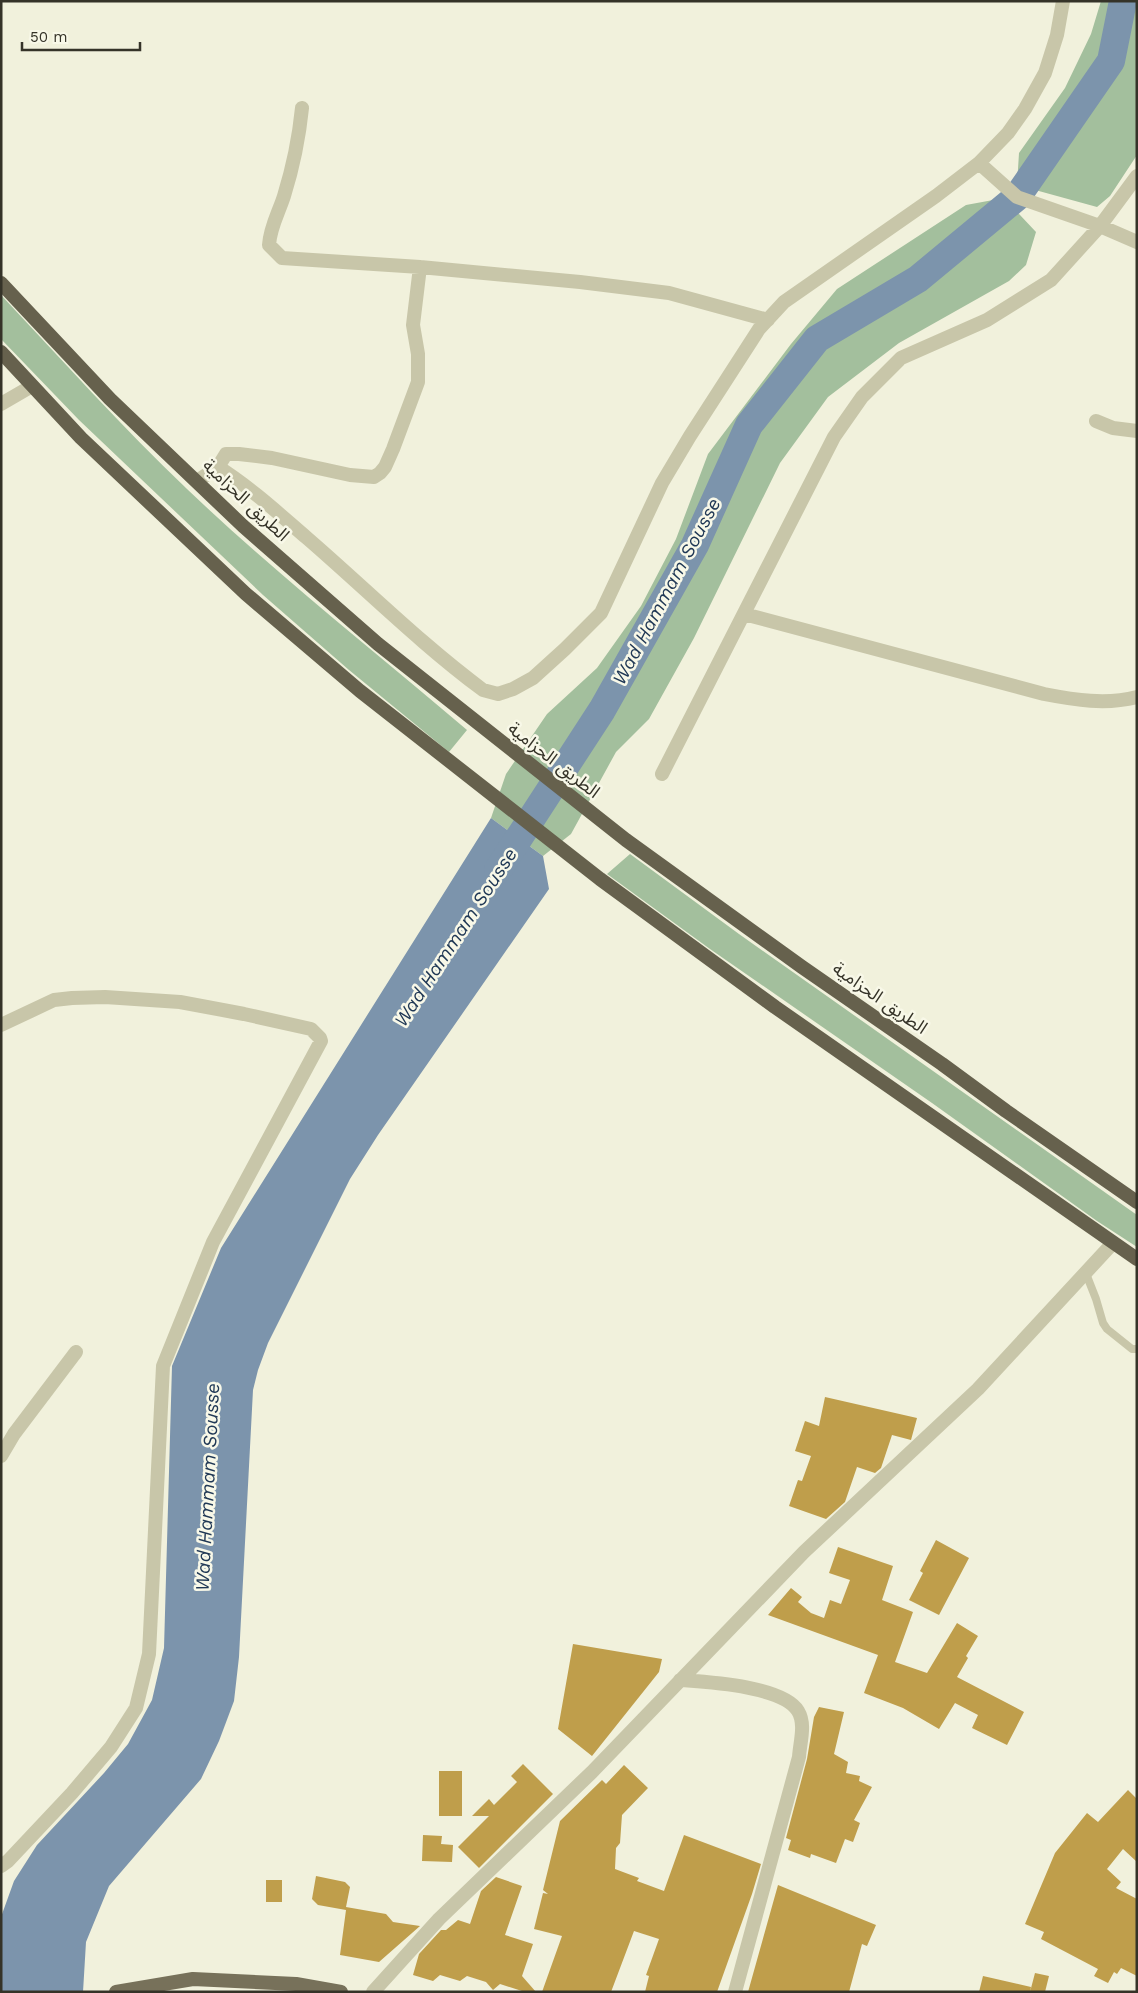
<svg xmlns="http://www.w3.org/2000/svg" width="1138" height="1993" font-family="'Work Sans','Noto Sans Arabic',sans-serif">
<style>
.green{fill:#a3bf9d}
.water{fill:#7c94ac}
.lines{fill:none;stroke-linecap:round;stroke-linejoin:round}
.river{stroke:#7c94ac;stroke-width:28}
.building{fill:#bf9e4b}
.service{stroke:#c8c6a9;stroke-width:8}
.minor{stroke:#c8c6a9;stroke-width:14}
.primary{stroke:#77715a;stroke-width:14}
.trunk{stroke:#66614d;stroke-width:14}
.labels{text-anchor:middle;stroke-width:5;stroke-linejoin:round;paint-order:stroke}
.street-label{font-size:18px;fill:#353328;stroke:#f8f8e8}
.water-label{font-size:19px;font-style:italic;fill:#203855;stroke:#f8f8e8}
</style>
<rect width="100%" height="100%" fill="#f1f1dc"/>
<path class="green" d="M1101,1H1137V155L1110,196L1097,207L1017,185L1019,153L1065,88L1091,34Z
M1004,198L1036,232L1026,265L1009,281L899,343L828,397L780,463L694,638L649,719L616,752L571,834L543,856L491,818L506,774L547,714L597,668L641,606L676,539L708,454L791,344L837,289L966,205Z
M1,295C62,360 122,427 187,489C276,574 373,650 467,730L449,752L349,670L263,595L79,420L1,339Z
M630,854L739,934L1137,1215V1247L1097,1221L932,1103L710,949L607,874Z"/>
<path class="water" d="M491,818L543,856L549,889L378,1135L350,1179L268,1343L258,1370L253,1390L239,1657L234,1701L219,1741L201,1779L109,1886L86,1942L83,1992H1V1917L14,1881L37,1845L104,1773L128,1744L152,1700L164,1648L172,1366L221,1248Z"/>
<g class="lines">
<path class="river" d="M498,870L602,710L695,545L749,425L817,339L918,279L1017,197L1111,61L1123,1"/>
</g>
<path class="building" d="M825,1397L917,1418L911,1440L892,1435L881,1468L875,1473L857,1467L845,1502L826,1519L789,1506L798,1480L802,1481L811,1456L795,1451L805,1421L819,1426Z
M936,1540L969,1558L939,1615L909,1600L923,1573L920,1571Z
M838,1547L893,1566L882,1600L913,1612L895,1662L927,1673L957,1623L978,1636L966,1656L968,1658L957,1677L1024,1712L1007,1745L972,1728L978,1715L955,1703L939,1729L903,1708L864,1693L878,1655L768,1615L791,1588L802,1597L798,1602L811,1613L824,1618L830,1600L841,1604L850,1580L829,1573Z
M573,1644L662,1659L659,1672L592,1756L558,1729Z
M819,1707L844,1712L834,1754L848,1762L846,1773L860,1776L859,1781L872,1787L854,1820L860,1823L853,1842L845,1839L836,1863L811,1854L810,1858L788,1850L791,1840L786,1838L807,1759L814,1717Z
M523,1764L553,1794L479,1868L458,1847L489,1816H472L489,1799L494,1805L517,1782L511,1776Z
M624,1765L648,1788L622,1815L620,1843L616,1848L615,1869L639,1878L637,1881L664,1891L684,1835L761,1864L752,1894L717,1992H645L649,1976L646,1975L659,1939L634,1931L611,1992H542L562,1936L534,1929L543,1893L548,1894L543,1890L560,1821L602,1780L606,1784Z
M439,1771H462V1816H439Z
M1128,1790L1137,1799V1862L1123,1849L1107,1869L1121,1882L1116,1888L1137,1899V1976L1121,1968L1117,1974L1114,1972L1108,1983L1094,1976L1098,1969L1041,1939L1044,1932L1025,1924L1055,1853L1087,1813L1098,1822Z
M423,1835L442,1836L441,1844L453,1845L452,1862L422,1861Z
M316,1876L345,1882L350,1887L346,1907L386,1914L393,1922L420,1926L379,1962L340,1955L346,1910L318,1905L312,1899Z
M496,1877L522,1886L505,1935L533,1944L522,1976L536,1992H525L500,1984L493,1990L486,1982L467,1976L460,1981L440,1975L433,1981L413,1975L419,1954L441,1930H446L458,1920L470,1924L481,1891Z
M266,1880H282V1902H266Z
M778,1885L876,1925L867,1946L862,1944L849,1992H748Z
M1035,1973L1049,1976L1045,1992H1030Z
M983,1976L1031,1987L1030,1992H979Z"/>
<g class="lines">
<path class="service" d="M1085,1271L1096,1299L1103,1323L1107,1329L1132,1349H1137"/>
<path class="minor" d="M302,108C299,138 293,167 284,196C279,212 270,227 269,245L282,258L420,267L580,282L669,293L768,320
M979,163L1017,197L1100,226L1137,242
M1,404L32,386
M1096,421L1113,428L1137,431
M218,467L226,454H239L272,458L350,475L374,477L380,473L385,467L393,449L418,382V354L413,325L420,267
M197,481L218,467C251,488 278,513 307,538C366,589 421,644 483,690L498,694L513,689L533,678L565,649L601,613L662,483L690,436L759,329L784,302L936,196L979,163L1008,133L1025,109L1045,73L1057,35L1063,1
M744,614L1044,694C1075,700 1106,705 1137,697
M662,774L834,437L862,397L901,358L987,320L1051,280L1100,226L1137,176
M1,1025L54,1000L72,998L105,997L180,1002L244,1014L311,1029L320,1038L321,1041L213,1242L163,1366L149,1654L136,1708L111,1747L72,1793L8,1861L1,1866
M1,1456L14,1434L76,1352
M680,1680C707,1682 783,1686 798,1711C806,1724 800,1742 799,1757L735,1992
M373,1992L439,1919L592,1772L804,1552L978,1389L1113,1243"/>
<path class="primary" d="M116,1992L193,1979L296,1984L341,1992"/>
<path class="trunk" d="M1,283L110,399L243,526L378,644L626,840L802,967L942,1064L1006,1111L1137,1202
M1,352L81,438L246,594L360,691L600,879L775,1007L1137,1259"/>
</g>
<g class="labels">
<g class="street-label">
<text transform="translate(246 500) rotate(43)" y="6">الطريق الحزامية</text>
<text transform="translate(554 760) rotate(38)" y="6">الطريق الحزامية</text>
<text transform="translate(880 998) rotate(35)" y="6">الطريق الحزامية</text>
</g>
<g class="water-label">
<text transform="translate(666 591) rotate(-62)" y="7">Wad Hammam Sousse</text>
<text transform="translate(455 937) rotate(-57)" y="7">Wad Hammam Sousse</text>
<text transform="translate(207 1487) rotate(-87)" y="7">Wad Hammam Sousse</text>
</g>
</g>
<rect width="1138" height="1993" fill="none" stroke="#353328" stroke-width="5"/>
<path d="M22 42v8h118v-8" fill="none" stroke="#353328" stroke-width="2.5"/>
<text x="30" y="42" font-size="15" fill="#353328" stroke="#f8f8e8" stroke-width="4" paint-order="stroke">50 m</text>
</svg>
